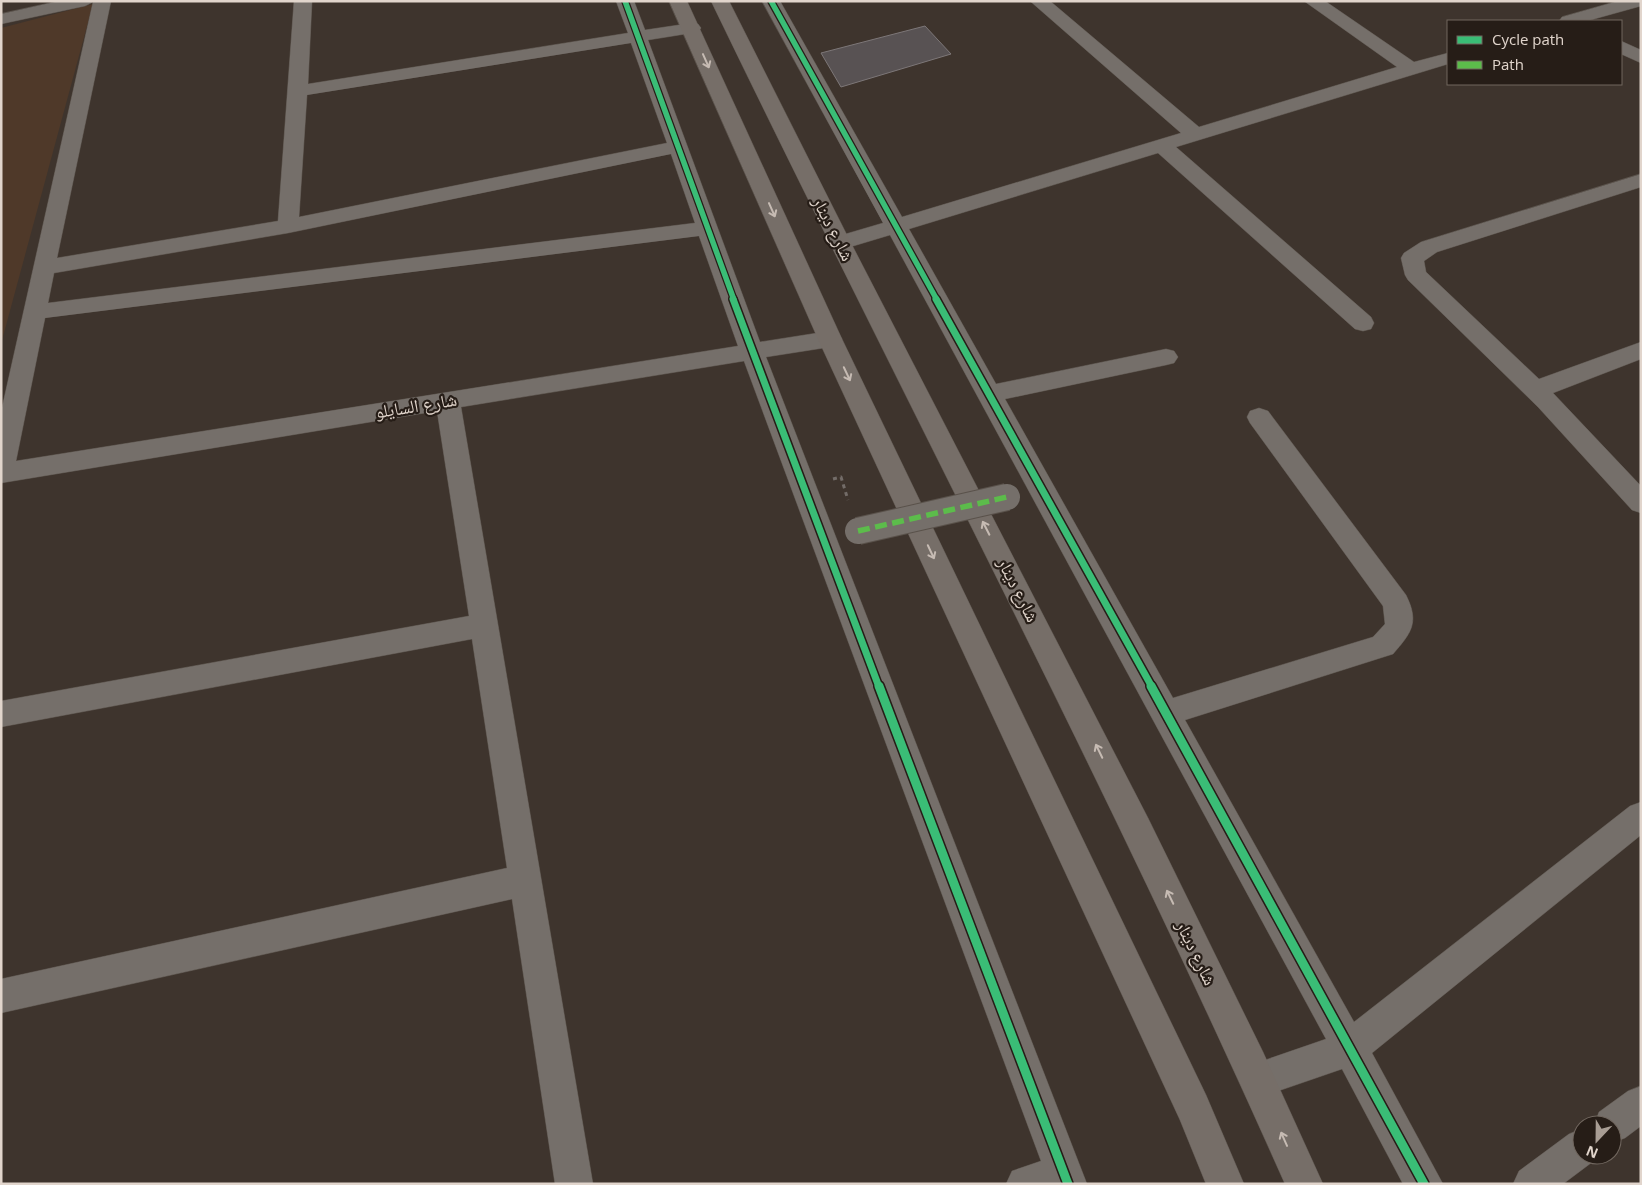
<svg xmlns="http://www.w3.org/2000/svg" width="1642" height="1185" font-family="'Open Sans','Noto Naskh Arabic',sans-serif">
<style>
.built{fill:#4f3929}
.building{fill:#585253;stroke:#7d7778}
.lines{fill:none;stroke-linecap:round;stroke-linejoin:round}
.minor-casing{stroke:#5a524b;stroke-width:1}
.major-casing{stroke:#5a524b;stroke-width:1}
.path{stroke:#736c68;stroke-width:3;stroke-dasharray:4 4;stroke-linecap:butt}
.minor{fill:#756f6a;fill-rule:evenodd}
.major{fill:#766e68;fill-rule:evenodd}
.minor-bridge-casing{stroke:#5a524b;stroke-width:28;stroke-linecap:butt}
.minor-bridge{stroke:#756f6a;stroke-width:26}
.quiet{stroke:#5cbc4b;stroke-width:5.5;stroke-dasharray:12 5.5;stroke-linecap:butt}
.cycleway-far2-casing{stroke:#261d17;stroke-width:8}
.cycleway-far1-casing{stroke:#261d17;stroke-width:10}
.cycleway-casing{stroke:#261d17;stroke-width:12}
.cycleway-far2{stroke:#3abd76;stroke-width:5.5}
.cycleway-far1{stroke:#3abd76;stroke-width:7}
.cycleway{stroke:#3abd76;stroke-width:9}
.oneway{stroke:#c6bbb3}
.labels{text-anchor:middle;stroke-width:4.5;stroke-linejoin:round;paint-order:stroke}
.street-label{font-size:18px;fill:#e1d5cc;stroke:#261d17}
</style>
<rect width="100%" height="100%" fill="#3e342d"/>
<path class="built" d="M93,4L1,344V28Z"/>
<path class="building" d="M925,26L951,54L841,87L821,53Z"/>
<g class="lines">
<defs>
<path id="minor" d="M59,1H111L57,258L278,221L294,1H312L308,84L628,33L616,1H634L645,30L692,23L698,24L701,28L698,32L648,40L760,342L830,331L838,333L842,339L838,345L830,347L766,357L1087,1184H1006L1012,1171L1041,1161L744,361L461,407L593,1184H555L512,899L1,1013V979L507,868L472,639L1,727V701L469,616L437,411L1,483V412L93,2L85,6L1,24V14ZM631,43L667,143L299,217L307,95ZM671,154L695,223L48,303L54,273L288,233ZM699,236L738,346L16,461L45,318Z
M762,1H780L902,217L1181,133L1030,1H1050L1199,127L1397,67L1304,1H1325L1414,62L1448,53V64L1176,147L1371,317L1374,323L1371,329L1363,331L1355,329L1158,153L909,229L996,384L1166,349L1174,351L1178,357L1174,363L1166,365L1005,399L1173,698L1373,637L1385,624L1383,606L1250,423L1247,417L1250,411L1259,408L1268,411L1406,595C1420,623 1411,633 1393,654L1185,720L1354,1022L1630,806L1641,802V835L1372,1053L1443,1184H1403L1342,1069L1258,1098L1245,1093L1240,1080L1245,1067L1326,1039L890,235L840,250L832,248L829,243L832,238L883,223Z
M1618,1H1641V6L1587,21H1559L1562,17Z
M1621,41L1641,50V63L1621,54Z
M1641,174V187L1437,252L1424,261L1426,272L1539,379L1641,342V359L1553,393L1641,486V513L1632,510L1538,407L1408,280L1405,275L1401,258L1404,253L1421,242Z
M1641,1086V1126L1625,1138L1612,1143V1125H1594L1599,1112L1628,1091Z
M1582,1129V1155H1597L1595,1160L1563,1184H1513L1519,1171L1569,1134Z"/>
<path id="major" d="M669,1H687L842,339L1206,1095L1244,1184H1206L1180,1120L818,339Z
M711,1H729L852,245L1148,818L1263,1052L1323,1184H1285C1107,783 902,396 711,1Z"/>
</defs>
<use href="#minor" class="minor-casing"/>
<use href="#major" class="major-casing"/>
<path class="path" d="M833,479L841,477L848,500"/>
<use href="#minor" class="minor"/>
<use href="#major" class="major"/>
<defs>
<path id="minor-bridge" d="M858,531L1007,497"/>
</defs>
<use href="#minor-bridge" class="minor-bridge-casing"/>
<use href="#minor-bridge" class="minor-bridge"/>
<path class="quiet" d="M858,531L1007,497"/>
<defs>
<path id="cycleway-far2" d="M625,1L734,300
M771,1L937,300"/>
<path id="cycleway-far1" d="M733,299L879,687
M936,299L1152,687"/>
<path id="cycleway" d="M879,686L1068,1184
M1151,686L1424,1184"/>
</defs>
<use href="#cycleway-far2" class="cycleway-far2-casing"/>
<use href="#cycleway-far1" class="cycleway-far1-casing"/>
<use href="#cycleway" class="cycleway-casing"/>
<use href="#cycleway-far2" class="cycleway-far2"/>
<use href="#cycleway-far1" class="cycleway-far1"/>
<use href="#cycleway" class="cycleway"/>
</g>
<defs><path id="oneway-shaft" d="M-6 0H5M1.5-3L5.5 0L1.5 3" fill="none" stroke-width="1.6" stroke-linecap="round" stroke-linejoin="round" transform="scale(1.25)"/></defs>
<g class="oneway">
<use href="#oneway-shaft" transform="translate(706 61) rotate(66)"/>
<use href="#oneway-shaft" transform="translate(772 210) rotate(66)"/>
<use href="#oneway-shaft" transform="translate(847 374) rotate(65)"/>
<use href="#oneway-shaft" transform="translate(986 528) rotate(-117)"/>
<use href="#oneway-shaft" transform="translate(931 552) rotate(65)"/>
<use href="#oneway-shaft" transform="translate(1099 751) rotate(-116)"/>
<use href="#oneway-shaft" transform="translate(1170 897) rotate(-116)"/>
<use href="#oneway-shaft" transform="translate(1284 1139) rotate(-114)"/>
</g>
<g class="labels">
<g class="street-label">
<text transform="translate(833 229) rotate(63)" y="6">شارع دينار</text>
<text transform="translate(416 406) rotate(-9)" y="6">شارع السايلو</text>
<text transform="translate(1018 590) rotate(63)" y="6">شارع دينار</text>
<text transform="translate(1196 953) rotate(64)" y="6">شارع دينار</text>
</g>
</g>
<rect width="1642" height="1185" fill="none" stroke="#e1d5cc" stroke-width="5"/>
<rect x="1447" y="20" width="175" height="65" fill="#261d17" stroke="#71675f"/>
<rect x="1457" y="36" width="25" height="8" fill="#3abd76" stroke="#71675f"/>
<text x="1492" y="45" font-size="15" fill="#e1d5cc">Cycle path</text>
<rect x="1457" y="61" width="25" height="8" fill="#5cbc4b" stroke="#71675f"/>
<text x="1492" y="70" font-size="15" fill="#e1d5cc">Path</text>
<g transform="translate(1597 1140) rotate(202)"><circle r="24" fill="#261d17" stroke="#71675f"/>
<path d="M0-4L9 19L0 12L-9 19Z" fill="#a89d94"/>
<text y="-8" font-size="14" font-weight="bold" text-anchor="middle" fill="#e1d5cc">N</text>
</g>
</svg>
